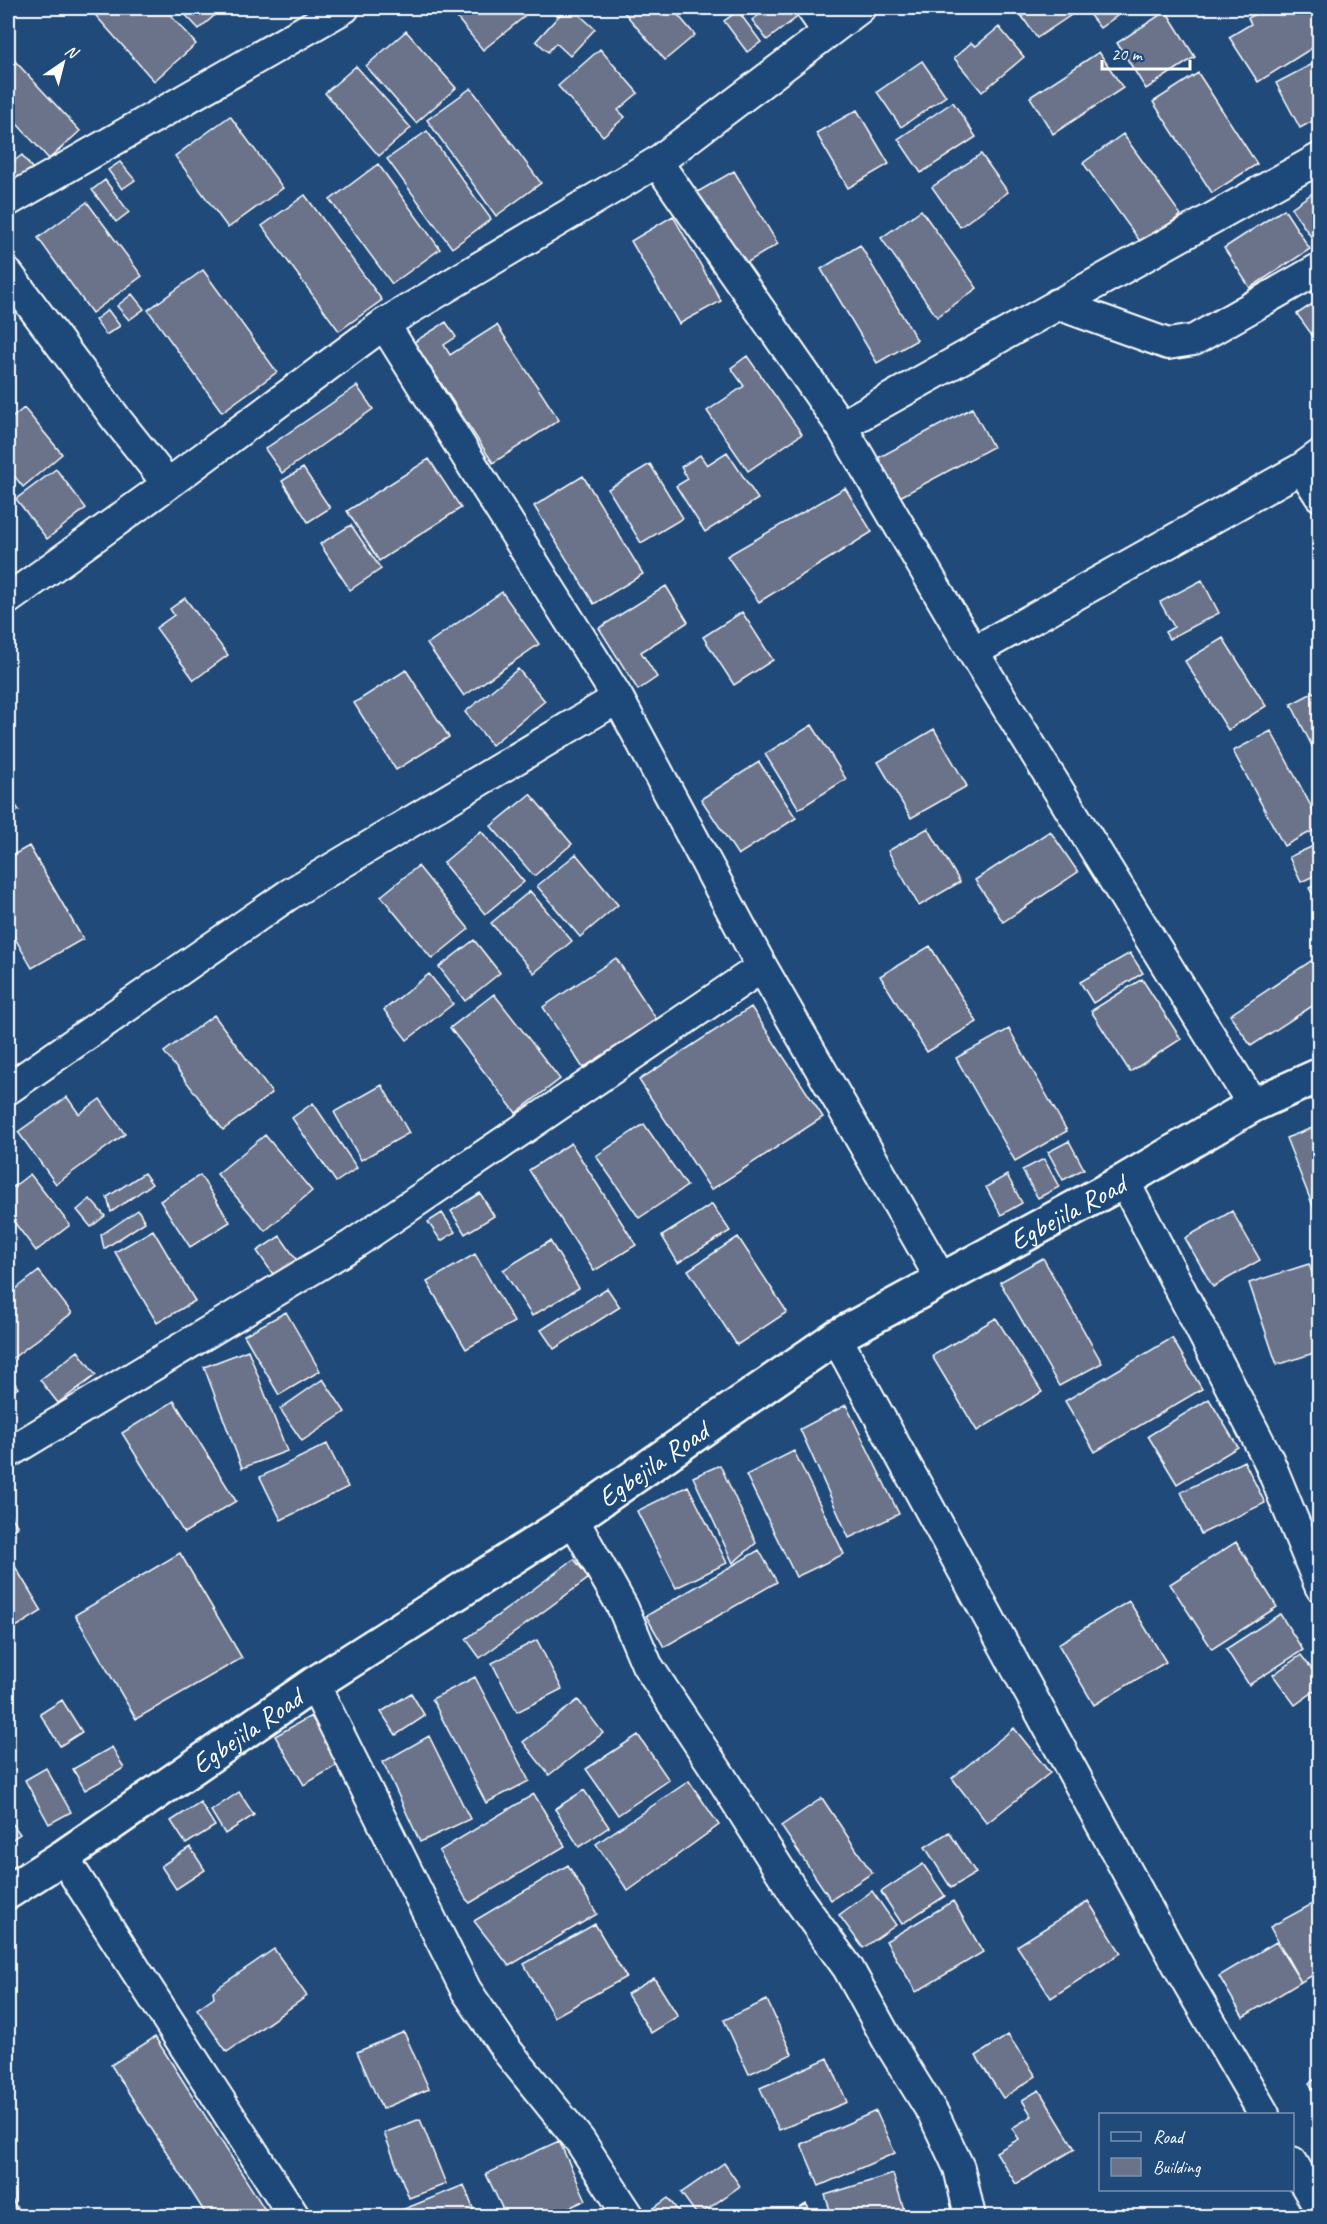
<svg xmlns="http://www.w3.org/2000/svg" width="1327" height="2224" font-family="Caveat,sans-serif">
<style>
.building{fill:#6a738a;stroke:#fff;stroke-width:1.5}
.lines{fill:none;stroke-linecap:round;stroke-linejoin:round}
.street-casing{stroke:#fff;stroke-width:34}
.secondary-casing{stroke:#fff;stroke-width:38}
.street{stroke:#1f4a7a;stroke-width:30}
.secondary{stroke:#1f4a7a;stroke-width:33}
.labels{text-anchor:middle;stroke-width:4.5;stroke-linejoin:round;paint-order:stroke}
.street-label{font-size:28px;fill:#fff;stroke:#1f4a7a}
</style>
<rect width="100%" height="100%" fill="#1f4a7a"/>
<filter id="ink" filterUnits="userSpaceOnUse"><feTurbulence type="fractalNoise" baseFrequency=".0167" numOctaves="2"/><feDisplacementMap in="SourceGraphic" scale="12" xChannelSelector="R" yChannelSelector="G"/><feConvolveMatrix kernelMatrix="1 2 1 2 8 2 1 2 1" color-interpolation-filters="sRGB"/></filter>
<g filter="url(#ink)">
<path class="building" d="M89,8H164L196,44L154,81Z
M179,8H223L199,29Z
M449,8H516L524,17L483,50Z
M566,8H572L595,29L570,56L556,43L548,52L536,41Z
M625,8H672L695,35L665,60L622,10Z
M769,8H795L800,15L767,40L752,20Z
M1016,8H1075L1077,11L1037,38Z
M1084,8H1128L1100,28Z
M1266,8H1320V43L1258,82L1229,37L1251,24L1248,18Z
M738,11L761,42L747,52L724,21Z
M1166,11L1195,57L1146,89L1117,43Z
M999,27L1024,57L982,92L954,58L971,43L976,46Z
M406,31L456,88L416,123L366,66Z
M600,49L638,93L618,110L625,117L603,136L558,86Z
M1099,52L1123,88L1053,134L1030,97Z
M13,59L80,131L49,159L8,114V64Z
M1320,60V117L1300,128L1276,83Z
M922,61L946,96L901,127L877,92Z
M356,66L411,128L379,156L325,93Z
M1198,73L1257,164L1212,193L1153,102Z
M471,88L541,183L496,216L427,120Z
M953,102L976,137L921,173L898,139Z
M857,110L889,164L848,188L816,133Z
M230,116L283,188L228,228L175,156Z
M427,131L491,219L452,248L387,159Z
M1123,134L1181,215L1142,244L1083,163Z
M981,154L1008,192L960,227L932,187Z
M22,155L38,176L8,192V166Z
M120,162L135,180L122,189L108,170Z
M378,164L440,249L392,284L330,200Z
M734,171L778,244L736,269L692,195Z
M105,180L129,212L116,222L92,190Z
M1320,188V242L1316,244L1291,208Z
M305,195L382,300L339,331L262,226Z
M87,202L142,276L92,313L38,238Z
M1284,209L1310,249L1250,288L1224,248Z
M921,210L977,288L937,317L881,238Z
M673,216L721,301L679,324L631,241Z
M860,245L917,340L877,363L821,269Z
M203,270L277,372L222,412L148,310Z
M132,294L144,309L129,320L117,306Z
M1320,299V346L1297,314Z
M108,310L120,326L106,335L95,320Z
M446,322L456,337L444,345L450,355L497,325L559,420L493,463L414,342Z
M747,356L802,434L748,471L707,411L744,386L731,368Z
M357,386L373,409L282,473L265,449Z
M24,408L62,454L23,487L8,468V421Z
M972,408L993,447L896,499L874,460Z
M727,452L758,499L705,532L676,486L688,479L681,467L700,455L707,465Z
M429,459L461,508L379,561L347,511Z
M650,464L683,518L641,543L608,489Z
M303,468L330,508L308,522L282,481Z
M56,469L86,508L47,539L16,499Z
M583,476L643,574L594,604L534,506Z
M845,488L872,532L759,602L727,556Z
M351,525L381,569L350,590L320,544Z
M1202,580L1219,613L1169,639L1165,632L1174,627L1160,602Z
M666,586L688,622L641,652L657,677L638,690L599,628Z
M502,592L539,644L464,696L427,644Z
M185,598L228,655L194,680L156,628L174,615L170,609Z
M742,612L773,660L734,685L703,637Z
M1223,638L1266,706L1228,730L1185,661Z
M518,669L545,701L492,745L465,712Z
M406,670L449,737L396,770L354,703Z
M1320,689V762L1291,704Z
M812,725L846,779L799,809L765,754Z
M934,729L967,786L911,818L878,762Z
M1271,731L1320,823V827L1284,846L1233,751Z
M759,762L796,818L738,855L701,799Z
M8,794L19,810L8,818Z
M530,794L572,844L534,876L491,826Z
M928,828L960,882L919,906L888,851Z
M481,831L524,882L485,914L443,863Z
M1050,831L1078,872L1003,922L975,880Z
M1320,843V873L1301,882L1289,857Z
M29,846L83,939L32,968L8,926V858Z
M576,854L618,905L580,937L537,886Z
M418,866L469,929L432,959L381,896Z
M1320,882V907L1309,888Z
M530,891L572,941L534,973L491,923Z
M474,940L500,973L465,1001L439,967Z
M930,946L977,1022L927,1052L880,976Z
M1130,953L1143,973L1093,1003L1080,982Z
M1320,955V1001L1251,1046L1230,1015Z
M616,958L657,1020L583,1068L543,1007Z
M429,974L453,1004L407,1040L384,1010Z
M1142,979L1181,1039L1130,1072L1091,1011Z
M494,994L560,1079L516,1113L450,1028Z
M751,1007L823,1117L711,1190L639,1080Z
M214,1015L272,1093L223,1130L164,1052Z
M1009,1029L1067,1131L1015,1161L956,1058Z
M382,1085L409,1133L361,1160L334,1112Z
M67,1097L79,1114L100,1099L125,1134L56,1184L18,1132Z
M313,1103L357,1168L336,1182L292,1118Z
M644,1124L687,1186L639,1218L596,1156Z
M1320,1125V1224L1286,1138Z
M265,1135L312,1191L265,1231L217,1174Z
M1069,1141L1084,1169L1063,1180L1048,1152Z
M571,1143L636,1245L594,1271L529,1170Z
M1044,1159L1059,1187L1038,1198L1022,1170Z
M144,1173L152,1184L111,1212L107,1197Z
M30,1174L70,1225L36,1251L8,1214V1191Z
M200,1175L230,1222L190,1247L160,1201Z
M1007,1175L1022,1203L1001,1215L986,1187Z
M480,1193L494,1216L465,1234L451,1211Z
M90,1199L105,1216L91,1227L77,1210Z
M712,1204L730,1231L678,1263L662,1236Z
M138,1210L145,1222L104,1249L101,1235Z
M1232,1211L1260,1260L1213,1287L1185,1238Z
M442,1213L455,1232L441,1241L428,1222Z
M153,1230L195,1301L157,1323L115,1252Z
M280,1236L298,1262L275,1277L257,1251Z
M738,1237L787,1312L737,1345L688,1270Z
M550,1241L579,1288L532,1316L503,1270Z
M475,1254L514,1322L466,1349L427,1282Z
M1043,1258L1102,1363L1059,1386L1000,1282Z
M1309,1264L1320,1296V1351L1277,1365L1249,1283Z
M39,1271L72,1313L9,1361L8,1295Z
M607,1288L620,1307L554,1349L541,1330Z
M286,1312L320,1371L279,1395L244,1335Z
M996,1318L1042,1392L977,1431L932,1356Z
M1172,1338L1202,1389L1095,1452L1065,1401Z
M248,1350L287,1451L242,1468L204,1367Z
M78,1351L96,1375L58,1403L40,1380Z
M8,1373L18,1388L8,1395Z
M323,1379L345,1412L302,1441L280,1409Z
M1209,1399L1238,1447L1177,1484L1148,1436Z
M174,1401L236,1501L184,1533L122,1433Z
M846,1405L899,1514L849,1538L800,1429Z
M327,1444L348,1487L281,1520L260,1477Z
M794,1451L844,1554L796,1577L746,1475Z
M1244,1461L1265,1503L1201,1534L1181,1492Z
M720,1465L756,1543L733,1563L693,1477Z
M688,1486L727,1563L676,1588L637,1511Z
M8,1511L18,1527L8,1533Z
M1236,1542L1277,1607L1212,1649L1170,1584Z
M759,1550L777,1582L664,1647L646,1616Z
M180,1553L242,1658L136,1719L75,1615Z
M8,1555L42,1611L8,1632Z
M574,1559L589,1578L480,1658L466,1639Z
M1129,1601L1166,1662L1094,1705L1058,1644Z
M1280,1614L1303,1650L1249,1685L1226,1649Z
M537,1640L562,1689L517,1712L492,1663Z
M1301,1655L1320,1680V1687L1295,1705L1273,1675Z
M475,1677L529,1781L486,1803L432,1699Z
M411,1693L425,1716L396,1735L381,1712Z
M62,1700L82,1732L60,1746L40,1714Z
M578,1700L603,1733L549,1775L523,1742Z
M311,1716L339,1764L304,1785L275,1736Z
M1014,1728L1050,1773L987,1823L952,1778Z
M638,1735L669,1780L618,1815L586,1769Z
M429,1736L470,1819L420,1842L383,1762Z
M112,1747L124,1768L85,1790L73,1769Z
M46,1768L71,1812L49,1824L25,1780Z
M689,1781L719,1825L628,1891L596,1844Z
M584,1790L609,1827L579,1847L555,1809Z
M239,1792L254,1815L225,1834L211,1811Z
M534,1794L565,1846L470,1903L466,1899L439,1851Z
M822,1798L872,1873L831,1900L781,1826Z
M200,1802L215,1826L186,1844L171,1821Z
M9,1819L20,1834L8,1842V1820Z
M949,1832L976,1873L951,1888L925,1847Z
M190,1847L205,1870L176,1889L161,1866Z
M923,1864L945,1896L902,1924L881,1892Z
M568,1865L597,1914L509,1966L474,1921Z
M872,1891L896,1925L863,1948L839,1915Z
M953,1901L983,1952L916,1992L886,1941Z
M1088,1901L1121,1953L1051,1998L1017,1946Z
M1314,1903L1320,1914V1971L1301,1982L1270,1927Z
M595,1924L626,1977L554,2017L524,1964Z
M1276,1942L1301,1982L1243,2017L1219,1976Z
M274,1949L307,1996L227,2052L197,2009L214,1997L213,1991Z
M654,1978L678,2016L651,2033L627,1994Z
M767,2000L792,2054L749,2074L724,2020Z
M404,2032L429,2089L382,2109L357,2052Z
M1008,2035L1036,2076L1003,2098L976,2056Z
M155,2037L269,2216H207L111,2065Z
M828,2058L847,2102L779,2130L760,2088Z
M1320,2076V2100L1309,2083Z
M1039,2090L1075,2149L1016,2184L996,2152L1019,2139L1012,2128L1032,2116L1022,2100Z
M876,2111L895,2153L819,2186L801,2144Z
M420,2119L446,2184L409,2198L384,2133Z
M559,2141L586,2200L550,2216H506L486,2174Z
M724,2163L740,2186L698,2216L681,2193Z
M893,2174L906,2216H832L825,2195Z
M464,2185L476,2216H387Z
M8,2194L22,2216H8Z
M668,2198L682,2216H654L650,2211Z
M806,2204L814,2216H787Z"/>
<g class="lines">
<defs>
<path id="street" d="M811,8L828,32
M657,162L841,426L973,652L1253,1105
M8,201L344,8
M8,274L117,420L168,484
M1057,304L1168,344L1194,340L1320,268
M384,324L618,698L762,967L941,1279
M841,426L1320,158
M1302,468L1320,496
M8,599L168,484L384,324L657,162L860,8
M973,652L1302,468L1320,455
M8,1089L288,895L618,698
M1124,1181L1268,1459L1320,1586
M836,1337L1184,1976L1264,2114
M8,1453L352,1245L762,967
M573,1519L623,1608L647,1665L721,1777L796,1896L848,1968L887,2039L934,2115L959,2168L970,2216
M314,1684L466,1990L508,2052L580,2141L629,2216
M63,1857L294,2216
M1292,2162L1320,2209"/>
<g id="secondary">
<path id="s1" d="M8,1892L63,1857L314,1684L573,1519L836,1337L1124,1181L1253,1105L1320,1075"/>
</g>
</defs>
<use href="#street" class="street-casing"/>
<use href="#secondary" class="secondary-casing"/>
<use href="#street" class="street"/>
<use href="#secondary" class="secondary"/>
</g>
</g>
<g class="labels">
<g class="street-label">
<text dy="10" stroke="none"><textPath href="#s1" startOffset="1260">Egbejila Road</textPath></text>
<text dy="10" stroke="none"><textPath href="#s1" startOffset="774">Egbejila Road</textPath></text>
<text dy="10" stroke="none"><textPath href="#s1" startOffset="288">Egbejila Road</textPath></text>
</g>
</g>
<rect width="1327" height="2224" fill="none" stroke="#1f4a7a" stroke-width="30"/>
<rect x="15" y="15" width="1297" height="2194" fill="none" stroke="#fff" stroke-width="2" filter="url(#ink)"/>
<rect x="1099" y="2113" width="195" height="78" fill="#1f4a7a" stroke="#7992af" stroke-width="1.5"/>
<rect x="1111" y="2132" width="30" height="9" fill="#1f4a7a" stroke="#7992af" stroke-width="1.5"/>
<text x="1153" y="2143" font-size="18" fill="#ffffff">Road</text>
<rect x="1111" y="2158" width="30" height="18" fill="#6a738a" stroke="#7992af" stroke-width="1.5"/>
<text x="1153" y="2173" font-size="18" fill="#ffffff">Building</text>
<g transform="translate(63 63) rotate(35)" stroke="#1f4a7a" stroke-width="4.5" paint-order="stroke">
<path d="M0-4.5L10 22L0 15L-10 22Z" fill="#ffffff"/>
<text y="-9" font-size="16" font-weight="bold" text-anchor="middle" fill="#ffffff">N</text>
</g>
<path d="M1102 60v9h88v-9" fill="none" stroke="#ffffff" stroke-width="3"/>
<text x="1111" y="60" font-size="18" fill="#ffffff" stroke="#1f4a7a" stroke-width="4.5" paint-order="stroke">20 m</text>
</svg>
